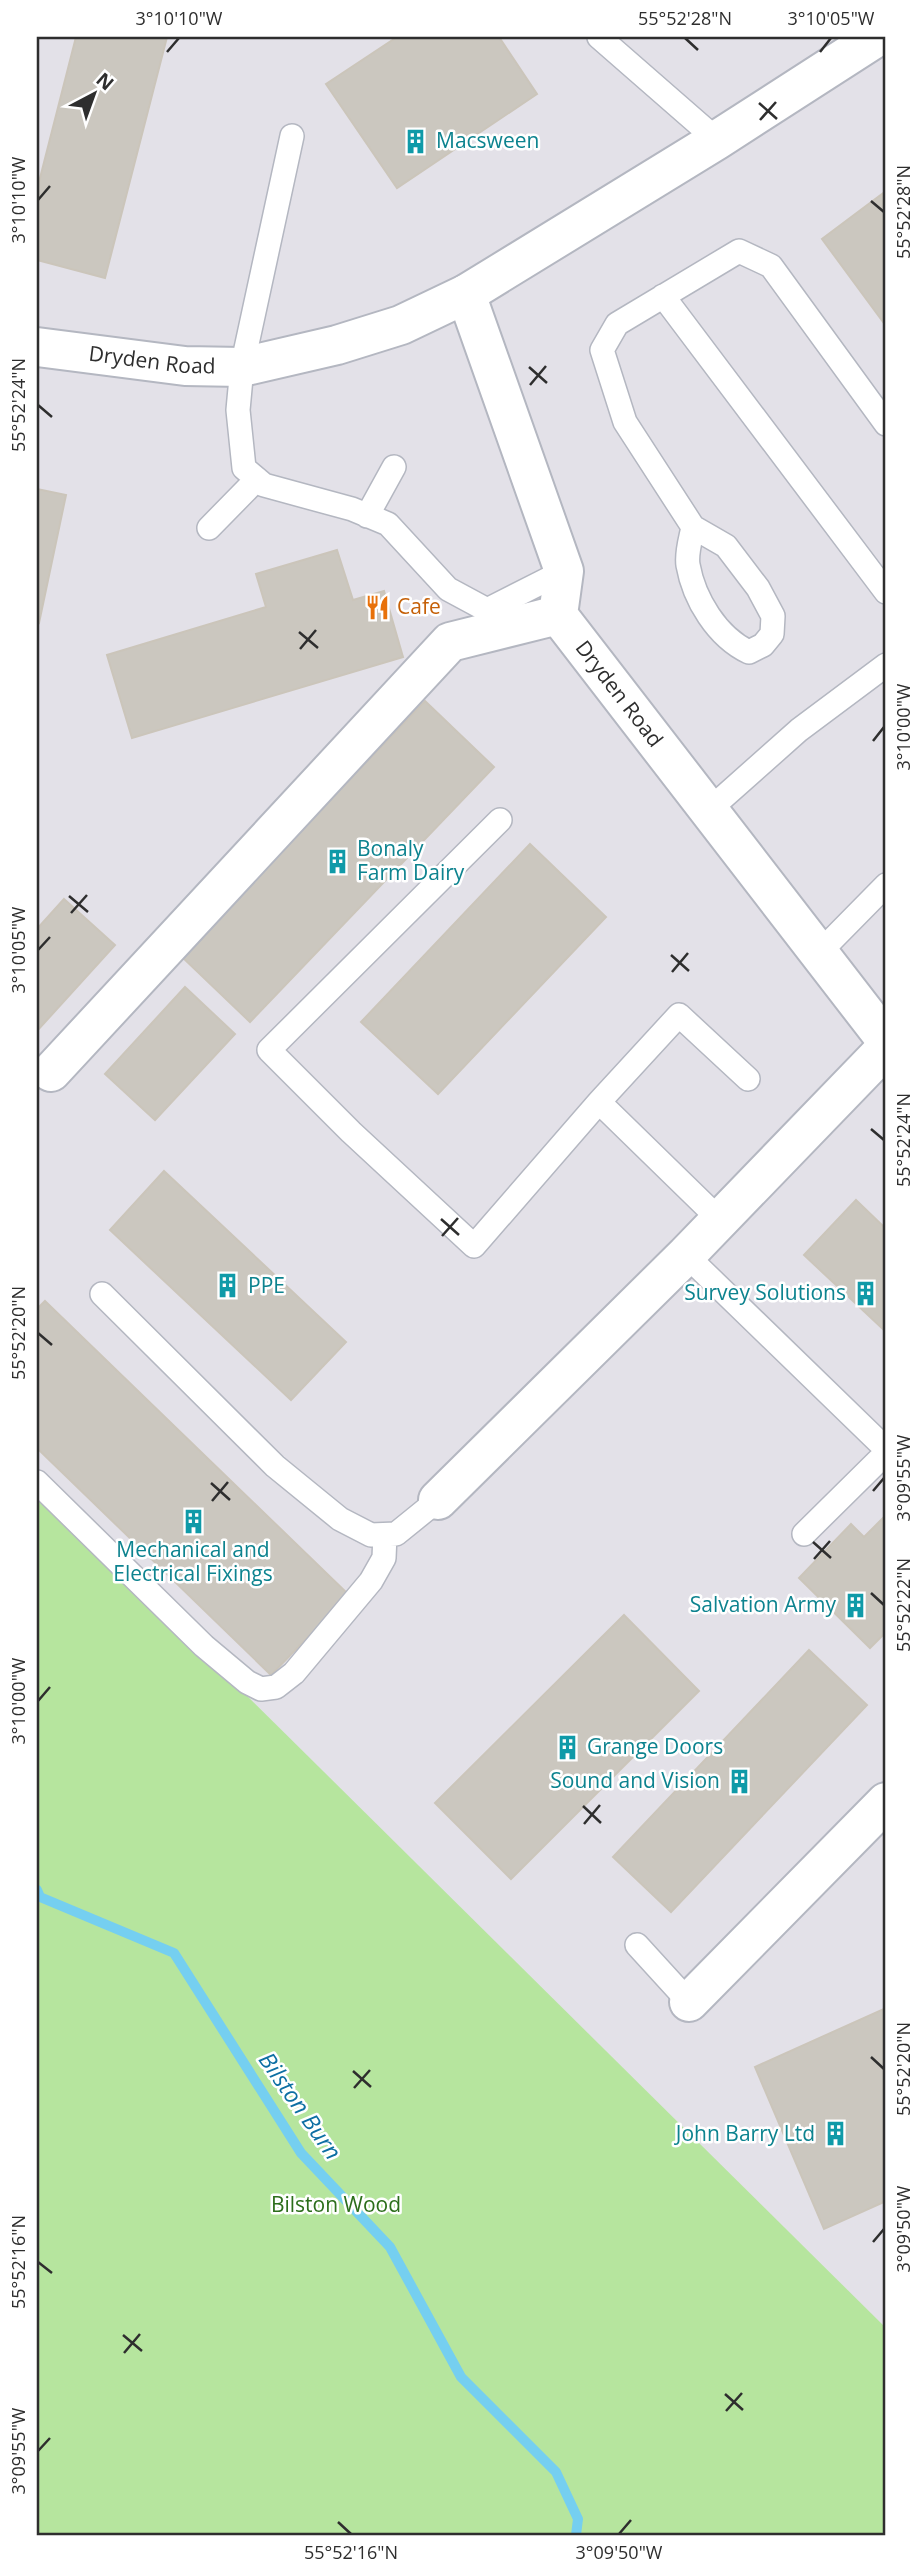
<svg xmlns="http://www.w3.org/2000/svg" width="923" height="2572" font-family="'Open Sans',sans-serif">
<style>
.industrial{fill:#e3e1e8}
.green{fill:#b6e59e}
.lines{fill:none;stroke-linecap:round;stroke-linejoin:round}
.stream{stroke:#75cff0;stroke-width:10}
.building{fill:#cbc7bf;stroke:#cbc5ba;stroke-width:2}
.service-casing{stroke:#b4b7c1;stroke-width:26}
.minor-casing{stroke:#b4b7c1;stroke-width:42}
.service{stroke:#fff;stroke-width:23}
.minor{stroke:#fff;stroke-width:38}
.ticks{fill:none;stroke:#2e2e2e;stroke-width:2.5}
.labels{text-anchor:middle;stroke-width:5;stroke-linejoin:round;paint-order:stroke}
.culture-label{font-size:21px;fill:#0d838f;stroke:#fff;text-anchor:start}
.street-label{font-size:21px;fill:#2e2e2e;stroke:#fff}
.food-label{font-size:21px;fill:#c56008;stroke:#fff;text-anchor:start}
.park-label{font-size:21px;fill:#2c6e1b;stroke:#fff}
.water-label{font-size:23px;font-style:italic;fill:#0d6fa3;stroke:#fff}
.neatline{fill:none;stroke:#2e2e2e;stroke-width:2.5}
.ticks-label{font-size:18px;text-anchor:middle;fill:#2e2e2e}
</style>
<rect width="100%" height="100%" fill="#efe9e1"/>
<path class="industrial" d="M37,37H886V2333L37,1509Z"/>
<path class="green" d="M37,1488L886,2328V2535H37Z"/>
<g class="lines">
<path class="stream" d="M37,1890L40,1897L174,1953L301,2153L390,2247L461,2377L556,2472L578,2519L576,2535"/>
</g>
<path class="building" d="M76,37H167L105,278L37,260V190Z
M397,37H499L537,94L397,188L326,84Z
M886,191V326L822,239Z
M37,489L66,495L39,623L37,622Z
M337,550L353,600L384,591L403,657L132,738L107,655L266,607L256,574Z
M425,701L494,767L250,1022L181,956Z
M530,844L606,917L438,1094L361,1022Z
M64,899L115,945L37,1031V929Z
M185,987L235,1034L155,1120L105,1074Z
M164,1171L346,1342L291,1400L110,1230Z
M856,1200L886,1229V1332L804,1255Z
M45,1301L349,1595L271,1675L37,1448V1309Z
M886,1515V1632L870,1648L799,1578L851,1524L864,1537Z
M624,1615L699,1691L511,1879L435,1803Z
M809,1650L867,1705L671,1912L613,1857Z
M886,2008V2201L824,2229L755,2067Z"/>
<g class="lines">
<defs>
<path id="service" d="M599,37L717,140
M292,136L242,367L238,410L244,468L264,485L352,509L388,524L448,589L487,610L564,571
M663,296L886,592
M367,516L394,467
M693,527C691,538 686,553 688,565C694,599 717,637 749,652L763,645L772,634L773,616L758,588L726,546L693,527L625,422L602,350L617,324L739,251L771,266L886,424
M209,528L257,479
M709,810L799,730L886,665
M500,820L269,1050L351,1132L474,1246L599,1102L679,1015L748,1079
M819,953L886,885
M599,1102L720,1220
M686,1255L886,1449
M102,1294L275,1466L340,1519L371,1535L396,1534L438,1500
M37,1482L204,1646L247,1682L261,1689L276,1687L294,1673L371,1581L384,1558L385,1535
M804,1534L886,1453
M637,1945L689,2002"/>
<g id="minor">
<path id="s1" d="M466,294L564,571L558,615L886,1040"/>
<path id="s2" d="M37,347L185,366L242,367L337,345L401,325L466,294L717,140L877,37"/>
<path d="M51,1072L450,642L558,615"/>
<path d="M438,1500L686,1255L886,1048"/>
<path d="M689,2002L886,1802"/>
</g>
</defs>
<use href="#service" class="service-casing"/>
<use href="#minor" class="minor-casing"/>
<use href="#service" class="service"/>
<use href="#minor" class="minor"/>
</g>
<path class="ticks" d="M685,38L698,50M167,52L179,38M820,52L831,38M759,103L777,119M760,120L776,102M38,200L50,186M871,201L884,212M529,367L547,383M530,385L546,366M38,405L52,417M299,632L318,648M300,649L316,630M873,741L884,727M69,896L88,912M71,913L87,895M38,950L50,937M671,955L689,971M672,972L688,953M871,1129L884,1140M441,1219L459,1235M442,1236L458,1218M38,1333L52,1345M211,1483L230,1500M873,1491L884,1478M212,1501L228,1482M813,1542L831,1558M814,1559L830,1541M871,1593L884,1605M38,1701L50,1687M583,1806L601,1823M584,1824L600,1805M871,2057L884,2069M353,2071L371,2087M354,2088L370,2070M873,2242L884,2229M38,2262L52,2273M123,2335L142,2351M124,2353L140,2334M725,2394L743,2410M726,2411L742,2393M38,2451L50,2438M338,2522L351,2534M619,2534L631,2520"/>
<defs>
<symbol id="building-bare" viewBox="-9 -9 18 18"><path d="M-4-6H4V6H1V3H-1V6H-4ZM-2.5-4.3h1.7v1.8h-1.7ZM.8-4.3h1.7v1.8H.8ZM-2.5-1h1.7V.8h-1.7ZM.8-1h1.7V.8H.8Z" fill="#0f9aa8" stroke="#fff" stroke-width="2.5" paint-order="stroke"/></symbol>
<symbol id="restaurant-bare" viewBox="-9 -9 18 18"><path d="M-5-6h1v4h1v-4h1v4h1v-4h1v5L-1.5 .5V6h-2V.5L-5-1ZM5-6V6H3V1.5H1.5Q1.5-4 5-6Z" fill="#e8710a" stroke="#fff" stroke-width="2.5" paint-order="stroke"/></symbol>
</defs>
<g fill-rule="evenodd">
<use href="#building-bare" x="398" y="124" width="35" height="35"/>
<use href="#restaurant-bare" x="360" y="590" width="35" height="35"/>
<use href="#building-bare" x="320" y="844" width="35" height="35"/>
<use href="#building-bare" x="210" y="1268" width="35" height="35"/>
<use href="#building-bare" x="848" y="1276" width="35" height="35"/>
<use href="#building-bare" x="176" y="1504" width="35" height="35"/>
<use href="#building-bare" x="838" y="1588" width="35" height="35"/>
<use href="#building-bare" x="550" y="1730" width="35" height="35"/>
<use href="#building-bare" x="722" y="1764" width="35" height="35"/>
<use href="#building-bare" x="818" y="2116" width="35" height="35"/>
</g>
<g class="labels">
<g class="culture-label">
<text x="436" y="148">Macsween</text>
<text x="357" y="856">Bonaly<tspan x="357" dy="24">Farm Dairy</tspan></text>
<text x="248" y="1293">PPE</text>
<text x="846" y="1300" text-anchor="end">Survey Solutions</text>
<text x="193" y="1557" text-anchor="middle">Mechanical and<tspan x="193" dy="24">Electrical Fixings</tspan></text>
<text x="836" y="1612" text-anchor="end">Salvation Army</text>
<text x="587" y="1754">Grange Doors</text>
<text x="720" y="1788" text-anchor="end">Sound and Vision</text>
<text x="815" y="2141" text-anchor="end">John Barry Ltd</text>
</g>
<g class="street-label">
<text dy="7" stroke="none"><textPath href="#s2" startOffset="116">Dryden Road</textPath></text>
<text dy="7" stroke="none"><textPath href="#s1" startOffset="438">Dryden Road</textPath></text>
</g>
<g class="food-label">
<text x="397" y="614">Cafe</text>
</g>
<g class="park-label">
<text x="336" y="2212">Bilston Wood</text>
</g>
<g class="water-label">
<text transform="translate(300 2106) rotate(55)" y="8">Bilston Burn</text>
</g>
</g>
<rect width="923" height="2572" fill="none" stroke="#ffffff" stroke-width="77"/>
<g transform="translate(94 94) rotate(41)" stroke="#ffffff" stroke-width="5" paint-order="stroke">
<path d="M0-5L12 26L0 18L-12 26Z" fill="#2e2e2e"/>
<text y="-10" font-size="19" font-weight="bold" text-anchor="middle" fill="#2e2e2e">N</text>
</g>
<rect x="38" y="38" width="846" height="2496" class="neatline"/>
<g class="ticks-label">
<text x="179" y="25">3°10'10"W</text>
<text x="685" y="25">55°52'28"N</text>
<text x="831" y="25">3°10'05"W</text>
<text transform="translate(19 200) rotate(-90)" y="6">3°10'10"W</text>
<text transform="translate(904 212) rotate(-90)" y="6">55°52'28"N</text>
<text transform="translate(19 405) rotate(-90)" y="6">55°52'24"N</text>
<text transform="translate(904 727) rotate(-90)" y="6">3°10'00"W</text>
<text transform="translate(19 950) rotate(-90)" y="6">3°10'05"W</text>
<text transform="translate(904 1140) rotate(-90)" y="6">55°52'24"N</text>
<text transform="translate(19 1333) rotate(-90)" y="6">55°52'20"N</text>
<text transform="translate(904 1478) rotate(-90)" y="6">3°09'55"W</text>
<text transform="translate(904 1605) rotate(-90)" y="6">55°52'22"N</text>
<text transform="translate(19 1701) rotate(-90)" y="6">3°10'00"W</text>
<text transform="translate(904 2069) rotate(-90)" y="6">55°52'20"N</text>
<text transform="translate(904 2229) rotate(-90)" y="6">3°09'50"W</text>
<text transform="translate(19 2262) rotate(-90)" y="6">55°52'16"N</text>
<text transform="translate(19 2451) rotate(-90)" y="6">3°09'55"W</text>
<text x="351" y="2559">55°52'16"N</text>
<text x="619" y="2559">3°09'50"W</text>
</g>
</svg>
